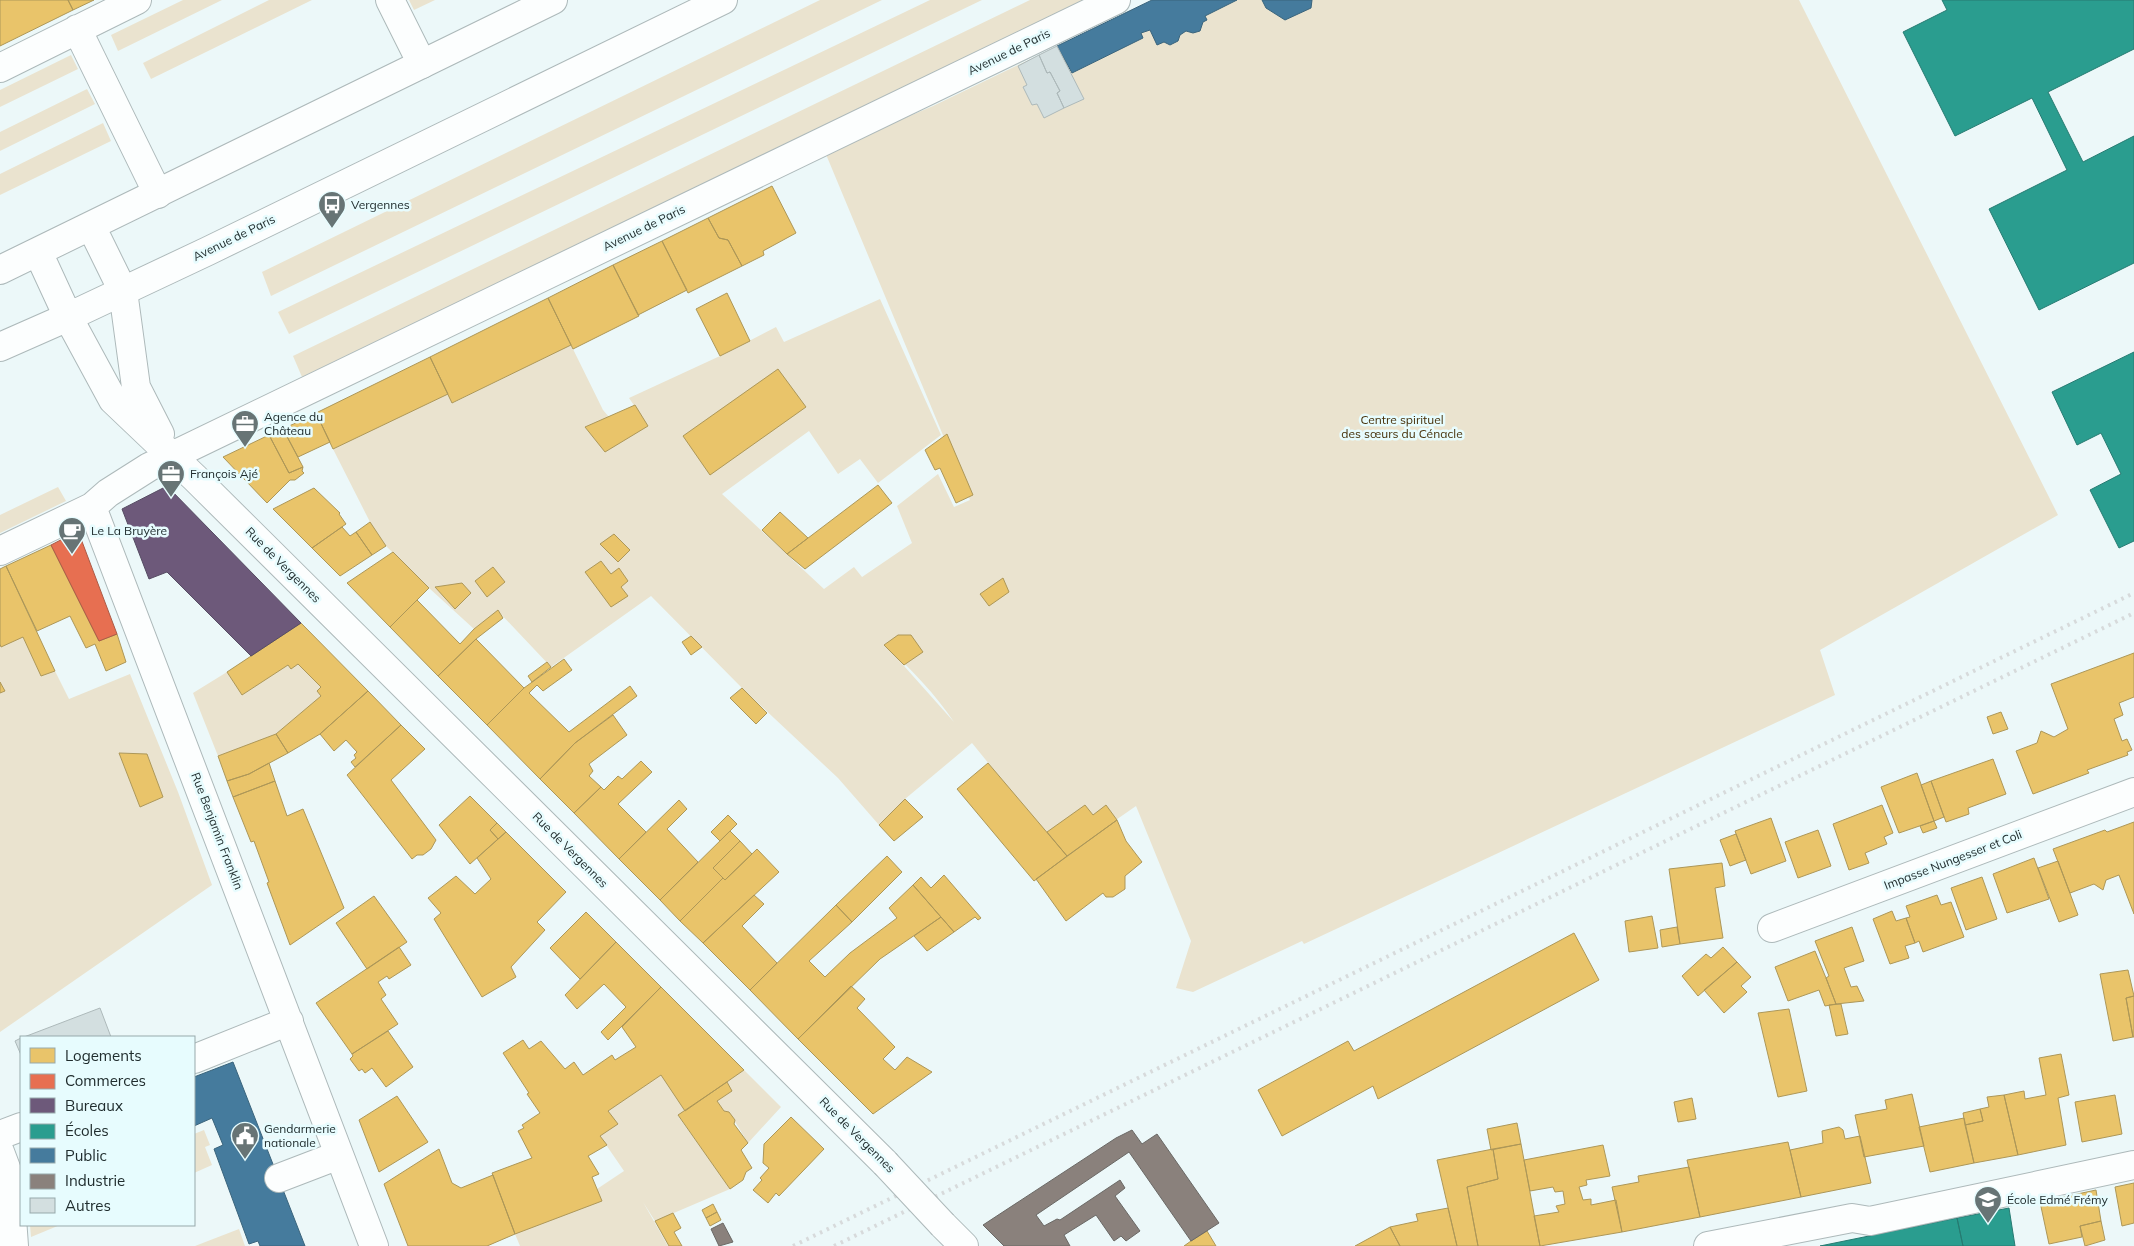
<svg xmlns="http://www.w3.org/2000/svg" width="2134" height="1246" font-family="Mulish,sans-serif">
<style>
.green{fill:#eae3cf;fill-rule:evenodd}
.homes{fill:#e9c46a;stroke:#ad9758}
.shops{fill:#e76f51;stroke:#ab5b46}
.offices{fill:#6d597a;stroke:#564c63}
.schools{fill:#2a9d8f;stroke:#277b72}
.public{fill:#457b9d;stroke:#3a647c}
.industry{fill:#8a817c;stroke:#6a6865}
.building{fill:#d3dfe0;stroke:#adb9ba}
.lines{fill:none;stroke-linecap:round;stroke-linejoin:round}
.minor-casing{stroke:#adb9ba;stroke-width:30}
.major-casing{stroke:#adb9ba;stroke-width:30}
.minor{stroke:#fcfefe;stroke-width:28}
.major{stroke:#fcfefe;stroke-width:28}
.rail{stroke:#d7dadb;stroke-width:4;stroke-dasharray:2.5 5;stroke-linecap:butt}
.minor-bridge-casing{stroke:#adb9ba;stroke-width:30;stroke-linecap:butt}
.minor-bridge{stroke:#fcfefe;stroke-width:28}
.labels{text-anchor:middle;stroke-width:5;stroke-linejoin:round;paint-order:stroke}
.street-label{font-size:12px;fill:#202d2e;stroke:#e7fcfe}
.poi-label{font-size:12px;fill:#202d2e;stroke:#e7fcfe;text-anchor:start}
.park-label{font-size:12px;fill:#47310a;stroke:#e7fcfe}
</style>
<rect width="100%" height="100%" fill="#ecf8f9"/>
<path class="green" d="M183,0H222L118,51L111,35Z
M269,0H312L151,79L143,63Z
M409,0H435L414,10Z
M820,0H882L271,296L262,272Z
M930,0H982L289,334L278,312Z
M1030,0H1085L302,377L293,356Z
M1153,0H1799L2058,515L1820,650L1835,695L1304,944L1302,941L1193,992L1176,988L1191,941L1136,806L1064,856L972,743L905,799L879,825L838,778L742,688L651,596L551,667L498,611L474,629L429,588L386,546L370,522L333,449L448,394L453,403L571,345L603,410L609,417L585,427L605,451L648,426L629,398L720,356L776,327L784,342L880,299L941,435L878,483L860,459L838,474L809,431L722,494L824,589L854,567L862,577L912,543L897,506L938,474L954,507L970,500L825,152L933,106ZM888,648C912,670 936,695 954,722Z
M71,55L78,69L0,107V90Z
M87,89L95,104L0,151V132Z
M103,123L111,141L0,195V174Z
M58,487L66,501L0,533V515Z
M23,637L41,676L55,671L69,699L130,674L178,792L212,885L0,1032V693L5,691L0,682V644L1,646ZM119,753L147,754L163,797L140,807Z
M298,664L321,687L317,691L321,696L276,734L218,756L193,693L227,672L242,695L288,665L291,669Z
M744,1070L781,1107L748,1143L729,1112L724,1111L717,1101L732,1091L727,1082Z
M661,1075L685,1111L678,1116L730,1189L655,1221L643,1202L668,1246H520L515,1234L597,1189L624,1171L600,1136L617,1124L608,1111Z
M204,1130L210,1145L205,1147L212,1165L194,1173V1134Z
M30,1225H60L31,1237Z
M239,1229L245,1246H195Z"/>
<path class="homes" d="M0,0H68L73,10L0,46Z
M68,0H94L73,10Z
M772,186L796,233L763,251L764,255L742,266L728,240L719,238L708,218Z
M708,218L719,238L728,240L742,266L688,293L662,241Z
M662,241L687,290L638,315L613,265Z
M613,265L639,316L573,349L548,298Z
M727,293L750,341L720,356L696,309Z
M548,298L571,345L452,403L430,357Z
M430,357L448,394L333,449L316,413Z
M778,369L806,407L710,475L683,436Z
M635,405L648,426L605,452L585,427Z
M316,413L330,442L298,457L283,429Z
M283,429L303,467L289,473L269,435Z
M947,434L973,495L956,503L940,468L935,470L925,450Z
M269,435L289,473L303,467L302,471L304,473L295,480H290L267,503L223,457Z
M878,485L892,503L805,569L787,554Z
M314,488L340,513L339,514L346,524L312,548L273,509Z
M780,512L808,538L787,554L762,530Z
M370,522L386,546L372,555L356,532Z
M342,527L350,536L356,532L372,555L340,576L312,548Z
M614,534L630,550L618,562L600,544Z
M51,545L99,641L117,634L126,662L106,671L95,644L86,648L70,616L37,631L6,566Z
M393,552L429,588L390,627L347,583Z
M601,561L611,574L619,568L628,581L621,587L628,596L611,607L585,572Z
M6,566L55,671L41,676L23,637L1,647L0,644V569Z
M493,567L505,582L487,597L475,581Z
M1003,578L1009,592L989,606L980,594Z
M462,583L471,593L455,609L435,587Z
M417,600L460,644L474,629L498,610L503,618L476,639L438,676L390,627Z
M301,623L368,691L320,734L288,753L276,734L321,696L317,691L321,687L298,664L291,669L288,665L242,695L227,672Z
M898,635H911L923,652L904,665L884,645Z
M691,636L702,647L691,655L682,642Z
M476,639L524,688L487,725L438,676Z
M2134,653V697L2119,703L2123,715L2114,719L2122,741L2127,739L2132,750L2127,752L2128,755L2087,770L2089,773L2033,794L2016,751L2037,743L2041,731L2054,737L2068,729L2051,684Z
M564,659L572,670L543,691L537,685L529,693L569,732L630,686L637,696L575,743L540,779L487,725L524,688Z
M547,662L551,667L532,682L528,676Z
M0,682L5,691L0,693Z
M742,688L767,713L756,724L730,698Z
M368,691L401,725L355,767L351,762L356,758L354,755L357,752L346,740L334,751L320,734Z
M2001,712L2008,729L1993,734L1987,717Z
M613,715L627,735L589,764L593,771L589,776L601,787L574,813L540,779L575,743Z
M401,725L425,749L391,780L436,840L431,849L423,855H417L412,859L347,775Z
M276,734L288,753L249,774L227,781L218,756Z
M119,753L147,754L163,797L140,807Z
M1993,759L2006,794L1968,808L1969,814L1946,822L1931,781Z
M641,761L652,772L618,804L646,832L619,859L574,813L601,787L604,790L618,776L622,779Z
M269,763L275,781L233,797L227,781L249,774Z
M988,763L1067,856L1034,881L957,789Z
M1917,773L1934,821L1899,833L1881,787Z
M275,781L287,816L303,809L344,908L290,945L267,883L269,882L254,841L251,842L233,797Z
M1931,781L1944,817L1934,821L1921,785Z
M470,796L497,823L490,830L498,839L470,864L439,825Z
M905,799L923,817L894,841L879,825Z
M679,800L687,809L667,829L698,862L660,900L619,859Z
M1085,805L1093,815L1106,805L1117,820L1067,856L1047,832Z
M1882,805L1893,833L1884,837L1887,844L1865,853L1869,863L1849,870L1833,824Z
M728,815L737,824L720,841L711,832Z
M1771,818L1786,861L1751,874L1735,831Z
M1117,820L1126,841L1142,862L1125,876V889L1113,897H1106L1103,893L1066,921L1036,879Z
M1934,821L1937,828L1923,833L1920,826Z
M2134,822V914L2119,875L2106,880L2103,890L2094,884L2070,893L2053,849L2105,830L2107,832Z
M497,823L506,832L498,839L490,830Z
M1818,830L1831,866L1798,878L1785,842Z
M730,831L740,841L713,868L723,878L680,921L660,900Z
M506,832L566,892L537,922L545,930L511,967L516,977L482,997L434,919L441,913L428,898L456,876L475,894L491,879L477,858Z
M1736,834L1746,860L1730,866L1720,840Z
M740,841L752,854L725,880L713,868Z
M757,849L779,872L703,943L680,921L723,878L725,880Z
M887,856L902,872L852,922L836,905Z
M2034,858L2049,899L2007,913L1993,874Z
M2058,861L2078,915L2059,922L2038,868Z
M1722,863L1725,886L1715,888L1723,938L1680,944L1669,869Z
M944,875L981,918L978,920L975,917L954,932L913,885L921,877L931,888Z
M1982,877L1997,919L1966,930L1951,888Z
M913,885L941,917L880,959L798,1039L750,990L836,905L852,922L809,961L825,977L850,953L897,918L889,908Z
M754,895L764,904L742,926L777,963L750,990L703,943Z
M1937,895L1941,905L1951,902L1964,937L1923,952L1919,941L1915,943L1906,918L1910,917L1906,906Z
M374,896L407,942L367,969L336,923Z
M1892,911L1896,921L1906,918L1915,943L1905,946L1909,958L1890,964L1873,919Z
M586,912L616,942L580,979L550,948Z
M1652,916L1658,948L1629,952L1625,921Z
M941,917L954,932L927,951L914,936Z
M1677,927L1680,944L1662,947L1660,930Z
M1852,927L1864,961L1844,968L1851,987L1857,986L1864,1001L1836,1004L1826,978L1829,976L1815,941Z
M1574,933L1599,980L1378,1099L1373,1086L1282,1136L1258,1090L1348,1041L1354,1051Z
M616,942L661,987L608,1040L601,1032L626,1007L604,984L577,1009L565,995Z
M399,947L411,965L389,979L387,976L378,982L386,995L381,999L398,1024L352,1054L316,1003Z
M1723,947L1737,962L1698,996L1682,976L1706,954L1711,958Z
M1815,951L1826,978L1836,1004L1825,1006L1819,990L1788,1001L1775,967Z
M1737,962L1751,977L1741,986L1747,992L1724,1013L1704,990Z
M2128,970L2134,996L2126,998L2133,1037L2113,1041L2100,974Z
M851,986L865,999L857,1008L895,1047L883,1059L895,1070L907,1057L932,1072L873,1114L798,1039Z
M661,987L744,1070L685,1111L661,1075L608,1111L618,1124L600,1136L607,1145L588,1156L599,1174L592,1177L602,1201L515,1234L492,1173L532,1158L518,1131L524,1128L522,1125L540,1113L527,1094L529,1093L503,1053L523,1040L529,1049L541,1041L565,1069L574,1062L583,1075L612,1055L615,1060L636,1047L622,1027Z
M2134,996V1037H2133L2126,998Z
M1841,1004L1848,1034L1836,1036L1829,1005Z
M1789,1009L1807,1091L1778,1097L1758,1013Z
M388,1031L413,1067L386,1087L372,1068L365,1073L362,1069L359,1071L350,1059L353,1056L352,1054Z
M2061,1054L2069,1095L2058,1098L2066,1145L2018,1155L2004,1095L2024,1091L2025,1099L2046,1095L2039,1058Z
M727,1082L732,1091L717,1101L724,1111L729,1112L735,1120L734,1124L748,1143L741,1150L752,1168L746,1172L743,1180L730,1189L678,1115Z
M1912,1094L1924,1146L1864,1157L1855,1115L1887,1109L1885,1100Z
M2004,1095L2018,1155L1974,1163L1965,1125L1983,1121L1980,1109L1989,1107L1987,1097Z
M2115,1095L2122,1134L2082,1142L2075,1102Z
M397,1096L428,1142L379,1172L359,1120Z
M1692,1098L1696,1119L1678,1122L1674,1102Z
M1980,1109L1983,1121L1965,1125L1963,1113Z
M791,1117L824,1149L779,1196L776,1193L768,1203L753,1190L762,1180L760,1178L769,1168L763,1163L764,1144Z
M1964,1118L1974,1163L1930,1172L1919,1127Z
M1517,1123L1521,1144L1491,1150L1487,1129Z
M1839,1127L1843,1130L1845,1139L1860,1136L1871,1183L1801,1197L1790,1150L1823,1143L1822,1131Z
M1788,1142L1801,1197L1700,1217L1687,1160Z
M1521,1144L1540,1246H1478L1467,1187L1498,1179L1493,1149Z
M1603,1145L1610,1176L1586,1180L1587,1185L1579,1187L1583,1200L1591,1199V1205L1616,1200L1622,1232L1540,1246L1534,1216L1559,1212L1556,1206L1565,1204L1563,1191L1555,1192L1553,1187L1530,1191L1524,1160Z
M439,1149L452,1183L461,1188L493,1175L515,1234L487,1246H408L384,1184Z
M1493,1149L1498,1179L1467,1187L1478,1246H1457L1437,1160Z
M1689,1167L1700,1217L1622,1232L1612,1187L1639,1182L1638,1176Z
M2134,1183V1223L2122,1226L2115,1187Z
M2096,1190L2101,1221L2080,1226L2082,1237L2049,1244L2040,1202Z
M713,1204L717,1212L706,1218L702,1210Z
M1448,1208L1457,1246H1400L1390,1227L1418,1221L1416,1214Z
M717,1212L721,1220L710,1226L706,1218Z
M673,1213L681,1228L674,1232L682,1246H669L655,1221Z
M2101,1221L2105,1240L2085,1246L2080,1226Z
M1390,1227L1400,1246H1355Z
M1207,1231L1216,1246H1184L1191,1241Z"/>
<path class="shops" d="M78,531L117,634L99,641L51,545Z"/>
<path class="offices" d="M167,486L301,623L251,656L167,572L149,579L122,509Z"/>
<path class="schools" d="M1942,0H2134V49L2048,92L2083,162L2134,136V263L2039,310L1989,209L2067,170L2032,98L1955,136L1903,32L1947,10Z
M2134,352V541L2119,548L2090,490L2121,474L2101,433L2077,445L2052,392Z
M2009,1208L2015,1246H1963L1957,1218Z
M1957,1218L1963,1246H1820Z"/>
<path class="public" d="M1152,0H1237L1205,16L1207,20L1203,22L1200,31L1193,33L1186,31L1180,35L1178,41L1170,45L1164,42L1157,45L1150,30L1141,33L1143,38L1072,73L1057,46Z
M1262,0H1312L1311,8L1285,20L1266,8Z
M233,1062L305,1246H260L258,1241L249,1244L214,1149L223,1145L212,1118L194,1126V1077Z"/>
<path class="industry" d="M1132,1130L1142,1144L1157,1134L1219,1223L1191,1241L1129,1152L1036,1215L1044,1226L1057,1219L1060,1220L1120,1180L1125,1188L1115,1196L1140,1231L1126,1241L1121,1236L1114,1241L1096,1215L1064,1235L1070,1246H1004L983,1225L1116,1138Z
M723,1223L733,1242L719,1246L711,1229Z"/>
<path class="building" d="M1057,46L1084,99L1064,108L1057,93L1060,91L1050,72L1047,73L1039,55Z
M1039,55L1047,73L1050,72L1060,91L1057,93L1064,108L1044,118L1037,104L1032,105L1023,87L1027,85L1018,66Z
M100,1008L111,1037H24Z
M21,1038V1055L15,1041Z"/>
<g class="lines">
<defs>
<path id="minor" d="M390,0L422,64
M77,29L158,194
M0,68L137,0
M123,291L136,387L160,434
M68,317L113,400L195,478L885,1163
M92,507L374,1246
M0,551L92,507L108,493L149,467L1116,0
M1772,928L2134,792
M194,1059L289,1021
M0,1135L21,1127
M0,1152L9,1176L14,1246
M279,1178L339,1155
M943,1225L964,1246
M1708,1246L1852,1218L1870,1221L2134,1165"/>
<path id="major" d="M91,226L123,291
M38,252L68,317
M0,270L553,0
M0,347L68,317L208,251L723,0"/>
</defs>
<use href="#minor" class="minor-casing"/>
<use href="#major" class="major-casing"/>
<use href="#minor" class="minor"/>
<use href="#major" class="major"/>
<path class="rail" d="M793,1246L2134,593
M834,1246L2134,613"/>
<defs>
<path id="minor-bridge" d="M885,1163L943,1225"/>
</defs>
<use href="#minor-bridge" class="minor-bridge-casing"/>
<use href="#minor-bridge" class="minor-bridge"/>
</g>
<defs>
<symbol id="bus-pin" viewBox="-11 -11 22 30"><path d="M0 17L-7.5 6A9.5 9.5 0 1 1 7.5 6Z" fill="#677475" stroke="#e7fcfe"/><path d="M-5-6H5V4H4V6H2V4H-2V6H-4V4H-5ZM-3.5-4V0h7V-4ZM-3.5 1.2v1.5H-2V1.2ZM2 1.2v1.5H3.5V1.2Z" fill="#fff"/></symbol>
<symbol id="office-pin" viewBox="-11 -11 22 30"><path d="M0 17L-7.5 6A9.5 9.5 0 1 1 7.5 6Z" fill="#677475" stroke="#e7fcfe"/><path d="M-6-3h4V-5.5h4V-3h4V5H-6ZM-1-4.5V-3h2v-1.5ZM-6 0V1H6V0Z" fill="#fff"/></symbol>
<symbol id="cafe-pin" viewBox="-11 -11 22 30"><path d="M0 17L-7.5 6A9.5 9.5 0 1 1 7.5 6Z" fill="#677475" stroke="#e7fcfe"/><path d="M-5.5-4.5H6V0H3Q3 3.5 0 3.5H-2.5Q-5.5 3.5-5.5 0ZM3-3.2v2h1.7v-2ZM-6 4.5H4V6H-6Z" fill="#fff"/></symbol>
<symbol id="civic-pin" viewBox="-11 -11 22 30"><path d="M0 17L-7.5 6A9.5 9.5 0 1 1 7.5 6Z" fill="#677475" stroke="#e7fcfe"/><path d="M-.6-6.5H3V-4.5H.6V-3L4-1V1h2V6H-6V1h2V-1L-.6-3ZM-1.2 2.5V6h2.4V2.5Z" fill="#fff"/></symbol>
<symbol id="school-pin" viewBox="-11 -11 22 30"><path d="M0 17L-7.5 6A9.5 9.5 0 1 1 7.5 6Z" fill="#677475" stroke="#e7fcfe"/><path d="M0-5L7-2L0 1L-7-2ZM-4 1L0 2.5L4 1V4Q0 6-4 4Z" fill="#fff"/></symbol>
</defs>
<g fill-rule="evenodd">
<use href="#bus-pin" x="316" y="189" width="32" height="43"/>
<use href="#office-pin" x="229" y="408" width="32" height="43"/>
<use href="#office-pin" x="155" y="458" width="32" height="43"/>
<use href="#cafe-pin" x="56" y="515" width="32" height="43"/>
<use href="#civic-pin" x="229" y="1120" width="32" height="43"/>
<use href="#school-pin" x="1972" y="1184" width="32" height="43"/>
</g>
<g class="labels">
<g class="street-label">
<text transform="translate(1009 52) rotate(-26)" y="4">Avenue de Paris</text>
<text transform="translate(644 228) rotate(-26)" y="4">Avenue de Paris</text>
<text transform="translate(234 238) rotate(-26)" y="4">Avenue de Paris</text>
<text transform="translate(283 565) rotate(45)" y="4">Rue de Vergennes</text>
<text transform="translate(217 831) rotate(69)" y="4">Rue Benjamin Franklin</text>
<text transform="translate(570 850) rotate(45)" y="4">Rue de Vergennes</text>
<text transform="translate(1953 860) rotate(-21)" y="4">Impasse Nungesser et Coli</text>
<text transform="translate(857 1135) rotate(45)" y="4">Rue de Vergennes</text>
</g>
<g class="poi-label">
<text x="351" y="209">Vergennes</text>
<text x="264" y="421">Agence du<tspan x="264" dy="14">Château</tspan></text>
<text x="190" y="478">François Ajé</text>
<text x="91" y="535">Le La Bruyère</text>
<text x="264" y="1133">Gendarmerie<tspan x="264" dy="14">nationale</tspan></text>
<text x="2007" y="1204">École Edmé Frémy</text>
</g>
<g class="park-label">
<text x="1402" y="424">Centre spirituel<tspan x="1402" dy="14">des sœurs du Cénacle</tspan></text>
</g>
</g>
<rect x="20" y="1036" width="175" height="190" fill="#e7fcfe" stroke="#97a9ab"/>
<rect x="30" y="1048" width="25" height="15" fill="#e9c46a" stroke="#97a9ab"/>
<text x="65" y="1061" font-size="15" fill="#202d2e">Logements</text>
<rect x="30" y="1074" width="25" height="15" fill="#e76f51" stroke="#97a9ab"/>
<text x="65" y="1086" font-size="15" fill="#202d2e">Commerces</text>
<rect x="30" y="1098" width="25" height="15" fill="#6d597a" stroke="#97a9ab"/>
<text x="65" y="1111" font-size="15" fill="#202d2e">Bureaux</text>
<rect x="30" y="1124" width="25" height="15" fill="#2a9d8f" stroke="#97a9ab"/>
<text x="65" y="1136" font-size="15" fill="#202d2e">Écoles</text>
<rect x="30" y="1148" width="25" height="15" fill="#457b9d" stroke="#97a9ab"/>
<text x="65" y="1161" font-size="15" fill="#202d2e">Public</text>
<rect x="30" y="1174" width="25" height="15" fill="#8a817c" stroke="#97a9ab"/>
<text x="65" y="1186" font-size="15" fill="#202d2e">Industrie</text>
<rect x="30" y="1198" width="25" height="15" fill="#d3dfe0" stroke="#97a9ab"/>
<text x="65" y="1211" font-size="15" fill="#202d2e">Autres</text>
</svg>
